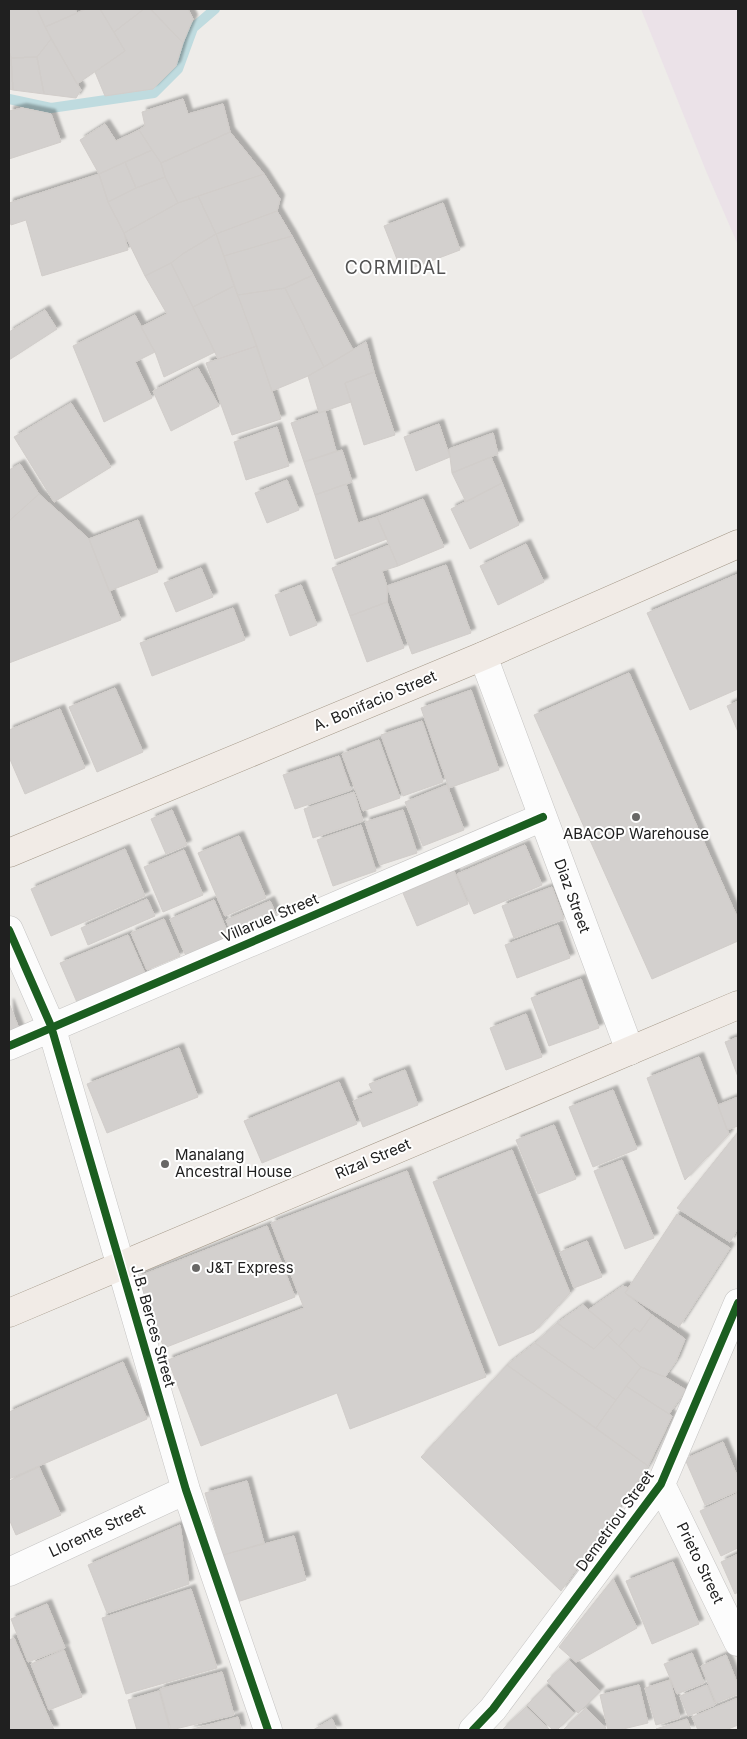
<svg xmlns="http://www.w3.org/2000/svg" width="747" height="1739" font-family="Inter,sans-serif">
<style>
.industrial{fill:#ebe2e8}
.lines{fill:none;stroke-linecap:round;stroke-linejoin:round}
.stream{stroke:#bfdbdf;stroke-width:10}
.building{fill:#d3d0ce;stroke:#d1cdca;filter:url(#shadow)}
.street-casing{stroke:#c5c4c3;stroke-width:29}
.primary-casing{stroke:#a39787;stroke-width:29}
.street{stroke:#fcfcfc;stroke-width:28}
.primary{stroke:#f1ebe6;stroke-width:28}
.cycleway-casing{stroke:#fff;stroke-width:11}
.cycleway{stroke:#1b5e20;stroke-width:8}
.poi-dot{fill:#686766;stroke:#fff;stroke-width:2}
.labels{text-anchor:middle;stroke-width:4;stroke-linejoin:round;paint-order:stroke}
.street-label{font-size:15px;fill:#202020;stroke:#fff}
.poi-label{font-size:15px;fill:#202020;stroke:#fff;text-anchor:start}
.quarter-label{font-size:18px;letter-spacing:1px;fill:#535353;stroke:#fff}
</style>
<defs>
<filter id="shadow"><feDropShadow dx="4.5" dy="-4.5" stdDeviation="1" flood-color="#0004"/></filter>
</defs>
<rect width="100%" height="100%" fill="#eeece9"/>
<path class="industrial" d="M641,9H738V245L706,171Z"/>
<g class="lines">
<path class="stream" d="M9,99L51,108L154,93L178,69L193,28L215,9"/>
</g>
<path class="building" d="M9,9H37L51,39L37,57L11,58L9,51Z
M37,9H75L77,13L45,27Z
M86,9H100L125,51L77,84L45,27Z
M100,9H144L114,32Z
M144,9H150L183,43L176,66L153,89L105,96L95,72L125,51L114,32Z
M151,9H188L193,19L183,43Z
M51,39L81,90L76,98L44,94L37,57Z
M9,51L11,58L13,90L9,89Z
M37,57L44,94L13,90L11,58Z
M183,99L188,114L223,104L230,132L161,163L139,130L145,126L142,112Z
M22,108L51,114L61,142L9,159V111Z
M105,124L116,141L139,130L152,150L99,174L80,140Z
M230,132L264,174L178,203L165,177L161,163Z
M152,150L161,163L165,177L136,188L125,162Z
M125,162L136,188L108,202L99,174Z
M99,174L108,202L124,233L128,250L42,276L26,220L11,225L9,217V203Z
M264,174L280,199L277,211L216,234L198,196Z
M165,177L178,203L124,233L108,202L136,188Z
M198,196L216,234L184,253L171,263L145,276L124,233L178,203Z
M443,203L460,250L402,272L384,226Z
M277,211L292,236L224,256L216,234Z
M216,234L234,286L193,307L171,263L184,253Z
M292,236L313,275L285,288L238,295L224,256Z
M171,263L215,352L164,377L155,352L141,327L167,314L145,276Z
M313,275L353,350L324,367L285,288Z
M234,286L257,346L218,359L193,307Z
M285,288L324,367L308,376L272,391L238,295Z
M45,310L57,329L9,360V332Z
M135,315L155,352L135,362L152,398L104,422L73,346Z
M366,342L374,372L345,383L351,402L319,413L308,376Z
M257,346L281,419L232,435L206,363Z
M198,368L219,406L171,431L153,391Z
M374,372L395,435L364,445L345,383Z
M71,403L111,467L54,502L14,437Z
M325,411L336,451L304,462L291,423Z
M439,424L450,457L416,471L404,437Z
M277,427L289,466L246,480L234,442Z
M493,433L498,454L452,473L449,449Z
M342,450L352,482L315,495L304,462Z
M491,457L502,483L466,502L452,473Z
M20,464L39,494L9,521V470Z
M287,480L299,510L267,523L255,493Z
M502,483L519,525L470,549L451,509Z
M346,484L358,523L377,517L387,539L335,559L315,495Z
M39,494L89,539L121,620L9,663V521Z
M423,499L444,547L398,566L377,517Z
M138,520L158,572L109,591L89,539Z
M526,544L544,582L498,605L480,566Z
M389,545L398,566L382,571L387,586V602L350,616L332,568Z
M446,565L471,633L412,654L387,586Z
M201,568L213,597L176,612L164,583Z
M738,574V689L690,710L647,613Z
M301,585L317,625L290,636L275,595Z
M387,602L404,648L367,662L350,616Z
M233,608L245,640L152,676L140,643Z
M629,673L738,919V941L652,979L534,715Z
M115,688L143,752L97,772L69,707Z
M471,690L499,770L449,788L421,708Z
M738,701V732L727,706Z
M60,709L85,768L25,794L9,757V730Z
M422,721L443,782L403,796L381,735Z
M379,740L400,798L363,811L342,754Z
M339,756L351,790L295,809L283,775Z
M447,785L464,830L423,846L405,802Z
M354,792L363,821L313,838L304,809Z
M172,810L187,845L166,854L151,819Z
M403,810L417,853L380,865L365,822Z
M361,825L376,871L333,886L317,840Z
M239,836L266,898L225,916L198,853Z
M525,845L542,885L474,914L457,874Z
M125,849L145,896L51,936L31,889Z
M184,850L203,895L163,912L144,867Z
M454,871L468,904L417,926L403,893Z
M552,887L564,919L514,938L502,906Z
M147,899L155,916L88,945L81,928Z
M214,900L230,938L186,956L170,919Z
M270,901L277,916L232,934L226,920Z
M164,919L180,956L147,970L131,933Z
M558,925L570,958L517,978L505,945Z
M128,935L147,978L79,1007L60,963Z
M581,979L599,1028L549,1046L531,998Z
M9,1003L20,1031L9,1036Z
M526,1014L542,1057L506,1070L490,1028Z
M738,1037V1077L725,1042Z
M179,1048L198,1097L107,1133L87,1084Z
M699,1057L729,1134L685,1180L647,1078Z
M405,1070L418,1105L363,1127L353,1101L373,1093L369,1084Z
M339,1082L357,1124L262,1163L244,1121Z
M613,1090L637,1149L593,1167L569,1107Z
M738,1097V1126L727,1130L718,1105Z
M554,1125L576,1179L538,1194L516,1140Z
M738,1132V1228L730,1242L677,1208Z
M512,1150L570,1293L534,1332L499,1346L433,1182Z
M622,1160L654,1238L625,1249L594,1171Z
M407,1171L486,1377L350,1429L337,1393L201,1446L168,1360L304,1308L271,1223Z
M677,1214L730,1248L679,1327L625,1293Z
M267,1226L295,1297L164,1348L137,1277Z
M587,1241L602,1277L574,1288L560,1252Z
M623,1286L629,1288L625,1293L652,1315L640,1332L634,1328L619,1346L607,1335L613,1330L588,1310Z
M583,1305L613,1330L594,1349L557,1323Z
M652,1315L685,1339L676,1361L665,1377L641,1367L619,1346L634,1328L640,1332Z
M557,1323L594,1349L607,1335L641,1367L616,1400L535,1343Z
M535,1343L616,1400L596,1428L507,1365Z
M123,1362L147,1419L9,1479V1412Z
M507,1365L648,1466L561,1591L421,1457Z
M641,1367L665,1377L686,1390L669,1414L626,1386Z
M626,1386L672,1416L648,1466L596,1428Z
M723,1442L738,1478V1491L705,1505L685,1459Z
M39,1467L61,1515L16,1535L9,1519V1481Z
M247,1481L264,1543L223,1555L205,1493Z
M738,1493V1548L721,1556L700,1511Z
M180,1525L189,1584L107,1613L88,1565Z
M294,1536L306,1580L237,1602L223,1555Z
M738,1554V1592L735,1594L721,1562Z
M673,1562L699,1624L652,1644L626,1581Z
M613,1579L637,1628L576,1662L559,1647Z
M191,1589L217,1668L126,1694L102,1618Z
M47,1604L65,1648L28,1662L11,1619Z
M14,1638L54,1730H9V1640Z
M64,1650L82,1697L49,1710L31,1664Z
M692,1653L704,1683L677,1694L664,1664Z
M726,1655L738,1685V1694L716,1703L701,1666Z
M569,1660L600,1691L578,1713L547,1681Z
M222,1672L234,1715L171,1730L160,1689Z
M670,1680L680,1718L656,1725L645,1688Z
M639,1685L648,1723L619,1730H608L600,1695Z
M707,1685L715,1705L688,1716L680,1696Z
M546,1686L574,1713L557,1730H553L527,1705Z
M159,1691L170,1730H137L128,1700Z
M738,1698V1725L726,1730H698L692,1717Z
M526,1707L550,1730H502Z
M586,1708L606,1728L605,1730H563Z
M238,1717L241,1730H189Z
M332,1719L337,1730H313Z
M687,1719L691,1730L656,1729Z"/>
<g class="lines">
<defs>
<path id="street" d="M483,656L630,1051
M9,930L51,1026L186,1490L268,1730
M9,1046L543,817
M661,1484L738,1642
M9,1572L186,1490
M473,1730L493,1709L661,1484L738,1303"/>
<path id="primary" d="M9,853L483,656L738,544
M9,1313L738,1005"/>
</defs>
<use href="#street" class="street-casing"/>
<use href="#primary" class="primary-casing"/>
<use href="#street" class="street"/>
<use href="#primary" class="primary"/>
<defs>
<path id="cycleway" d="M9,930L51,1026L186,1490L268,1730
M9,1046L543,817
M473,1730L493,1709L661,1484L738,1303"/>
</defs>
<use href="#cycleway" class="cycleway-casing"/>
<use href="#cycleway" class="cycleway"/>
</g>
<g class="poi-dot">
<circle cx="636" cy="817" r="5"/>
<circle cx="165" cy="1164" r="5"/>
<circle cx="196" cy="1268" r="5"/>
</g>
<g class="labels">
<g class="street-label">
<text transform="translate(375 701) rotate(-23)" y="5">A. Bonifacio Street</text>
<text transform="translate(572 896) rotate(70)" y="5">Diaz Street</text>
<text transform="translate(270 918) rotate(-23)" y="5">Villaruel Street</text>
<text transform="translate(373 1159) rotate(-23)" y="5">Rizal Street</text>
<text transform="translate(153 1326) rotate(74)" y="5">J.B. Berces Street</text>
<text transform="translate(615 1521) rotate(-54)" y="5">Demetriou Street</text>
<text transform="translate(97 1531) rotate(-25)" y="5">Llorente Street</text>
<text transform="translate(700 1563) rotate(64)" y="5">Prieto Street</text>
</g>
<g class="poi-label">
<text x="636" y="839" text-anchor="middle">ABACOP Warehouse</text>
<text x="175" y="1160">Manalang<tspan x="175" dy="17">Ancestral House</tspan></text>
<text x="206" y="1273">J&amp;T Express</text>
</g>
<g class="quarter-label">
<text x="396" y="274">CORMIDAL</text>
</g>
</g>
<rect width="747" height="1739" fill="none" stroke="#202020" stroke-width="20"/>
</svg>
